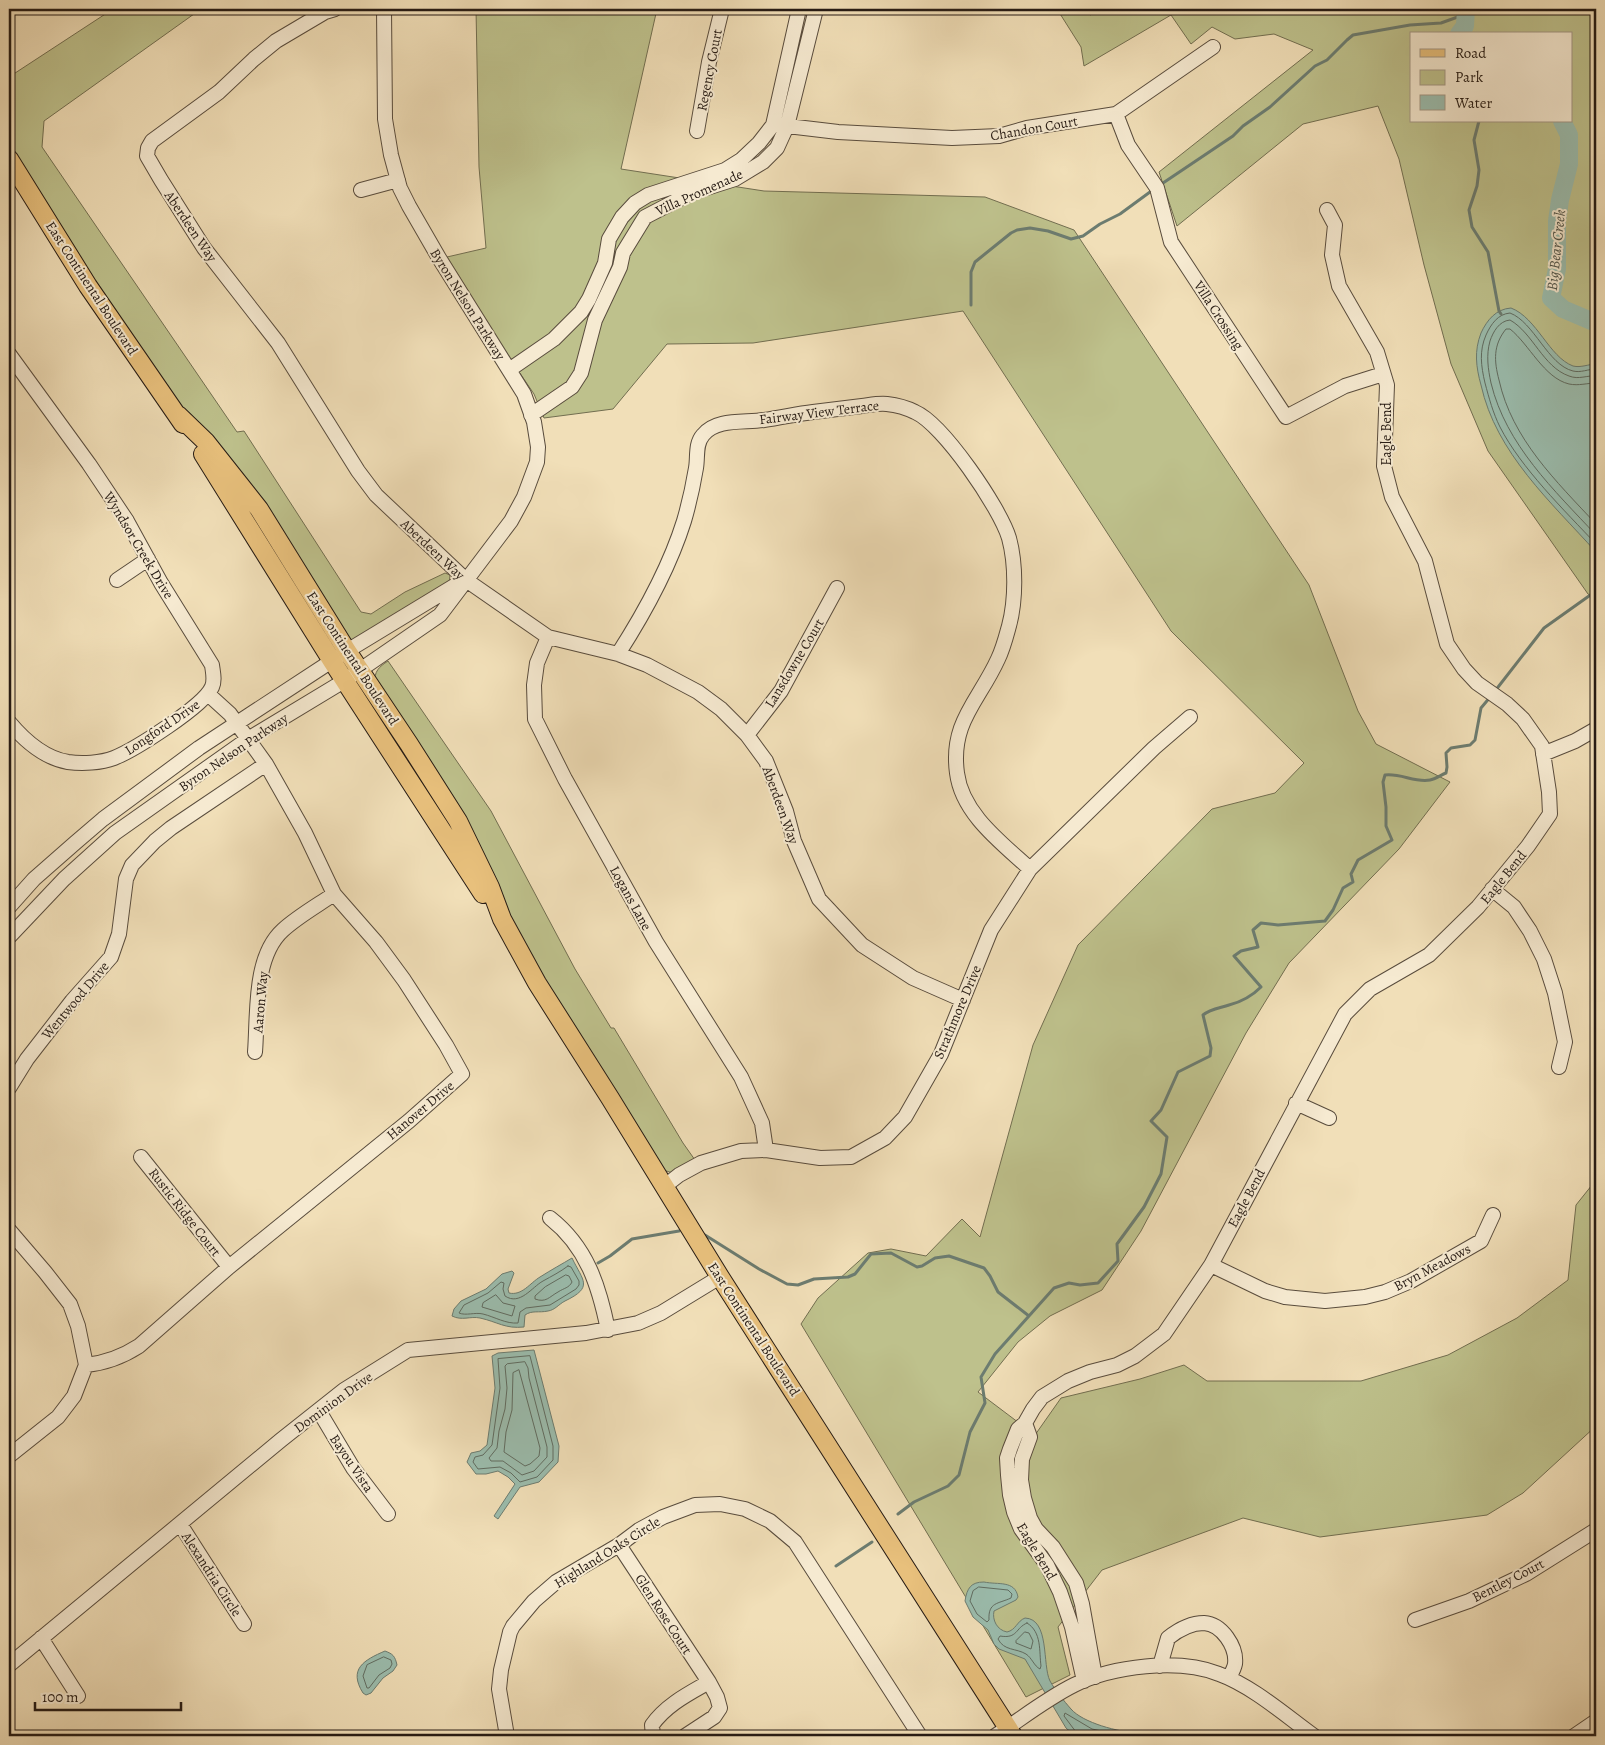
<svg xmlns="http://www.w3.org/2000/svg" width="1605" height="1745" font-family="Alegreya,serif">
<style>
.green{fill:#bec18c;stroke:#726e50;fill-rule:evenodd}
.water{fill:#9bbdae;stroke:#6c7c70}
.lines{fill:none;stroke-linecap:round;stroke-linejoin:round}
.shore{stroke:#606c61;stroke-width:1}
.stream{stroke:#6c7c70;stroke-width:3}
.river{stroke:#9bbdae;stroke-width:18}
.minor-casing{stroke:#594c3d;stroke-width:16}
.major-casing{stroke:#261b14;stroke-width:20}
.minor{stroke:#f6ead1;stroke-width:14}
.major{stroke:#e8c07c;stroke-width:18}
.labels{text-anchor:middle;stroke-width:4;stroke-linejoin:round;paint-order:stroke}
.street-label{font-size:14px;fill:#261b14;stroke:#f6ead1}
.water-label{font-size:15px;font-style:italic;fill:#4f544a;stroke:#f6ead1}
</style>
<rect width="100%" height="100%" fill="#f1dfb8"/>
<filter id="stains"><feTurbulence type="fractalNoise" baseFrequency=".004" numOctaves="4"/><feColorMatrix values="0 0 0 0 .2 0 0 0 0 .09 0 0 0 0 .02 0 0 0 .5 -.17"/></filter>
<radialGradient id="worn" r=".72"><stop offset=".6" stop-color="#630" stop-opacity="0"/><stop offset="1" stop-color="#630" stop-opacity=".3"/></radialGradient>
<path class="green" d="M113,9H201L44,121L42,147L237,432L244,431L361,612L371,614L405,592L445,573L450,575L449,585L356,642L347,637L207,434L163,387L9,150V77Z
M476,9H657L621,169L764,191L985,197L1074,230L1309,585L1358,711L1376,744L1450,782L1399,849L1289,963L1246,1033L1141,1231L1102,1290L1050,1316L1018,1342L978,1392L1035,1435L1061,1398L1140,1379L1184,1365L1207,1381H1361L1448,1355L1517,1318L1568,1280L1576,1205L1596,1180V1426L1523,1493L1487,1515L1320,1537L1243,1518L1102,1570L1058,1627L1070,1675L1026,1697L801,1324L818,1298L868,1253L891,1249L926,1256L962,1219L980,1237L1033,1045L1078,945L1212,809L1275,793L1304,763L1171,631L963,311L753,343L667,344L613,409L544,418L534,394L507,354L447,257L486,248L479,167Z
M1057,9H1085L1090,15L1105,9H1596V600L1588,594L1488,451L1451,364L1424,265L1399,159L1378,106L1303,124L1177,226L1159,172L1313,50L1274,34L1235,39L1212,27L1191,44L1171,15L1084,66L1081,47ZM1411,34H1571V121H1411Z
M388,661L491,811L575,969L611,1028H614L683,1143L695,1160L673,1173L663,1170L514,932L375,683C374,671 379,667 388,661Z"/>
<path class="water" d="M1511,308C1537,318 1549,357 1573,366C1581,368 1589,364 1596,364V552C1551,502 1496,453 1481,385C1476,367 1474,351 1481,333C1487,320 1496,309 1511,308Z
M572,1258C583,1281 594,1287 565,1301C559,1304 555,1310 548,1311C539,1313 532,1310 525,1315L524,1327C505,1329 498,1322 480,1318C470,1316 462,1321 452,1316L454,1309L461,1301L486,1289L502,1274L512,1271L514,1273L508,1289L509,1293C522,1296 530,1283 540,1277C551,1270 562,1264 572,1258Z
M534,1350L559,1446L558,1462L539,1482L520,1487L498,1519L494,1516L515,1484L508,1477L498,1471L486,1474H476L467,1462L471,1453L480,1451L487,1445L495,1388L492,1356L498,1353Z
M984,1582C998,1585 1015,1580 1018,1597L1016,1600L994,1611C992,1620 997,1630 1007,1632C1016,1630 1017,1621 1025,1618C1050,1619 1042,1665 1050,1681C1055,1690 1064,1701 1071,1709C1083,1723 1119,1732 1137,1733C1150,1734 1164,1725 1174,1736H1075L1066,1728L1025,1659L999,1649L994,1644L988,1630L973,1617L965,1601C967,1588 971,1582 984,1582Z
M385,1651C393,1654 395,1656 397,1665L393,1671L383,1678L371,1693L366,1695L363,1693C348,1669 364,1660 385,1651Z"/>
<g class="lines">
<path class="shore" d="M1596,369C1588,369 1581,373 1573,371C1548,365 1534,322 1510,313C1498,314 1491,324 1486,335C1479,351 1481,366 1485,383C1489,398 1493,413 1500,427C1521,468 1564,510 1596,544
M1596,376C1587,375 1579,380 1569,376C1543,367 1533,333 1510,320C1499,321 1493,332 1490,341C1486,355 1488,369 1491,383C1506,445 1554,490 1596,535
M1596,383C1587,383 1579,386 1569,384C1544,378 1529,344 1510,329H1506C1493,345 1494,361 1499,380C1512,439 1556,481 1596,524
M568,1266L571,1267L579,1281V1285L576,1289L550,1305L526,1308L520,1312L518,1323C506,1324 495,1317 483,1314C475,1312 466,1316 459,1313L464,1305L488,1293L501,1282L504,1283L503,1289L505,1296C520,1306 532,1287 543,1281C552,1276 560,1272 568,1266Z
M566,1275L569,1276L572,1282C569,1288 564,1288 558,1292C549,1297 546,1303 535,1299V1296L545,1287Z
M496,1295L503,1303L515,1306L512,1316L482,1307L483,1303Z
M530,1356L553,1446V1460L537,1477L520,1482L511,1473L500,1467L478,1469L473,1462L475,1457L483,1455L492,1445L500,1388L498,1359Z
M525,1362L528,1368L529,1378L547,1447V1457L534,1471L522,1475L503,1461H491L489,1458L497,1448L499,1431L505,1409L507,1388L505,1366L507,1364Z
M519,1370L540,1448L539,1456L530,1464L525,1466L504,1452L506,1432L512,1410L513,1373Z
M979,1587L1008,1590L1012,1594L1011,1598C998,1604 988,1602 989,1620L987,1622L977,1614L970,1601L973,1591Z
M1027,1623C1042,1632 1039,1651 1041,1666L1040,1669C1034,1666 1032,1658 1026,1654C1016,1648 1004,1651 998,1639L1000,1636C1018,1639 1015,1628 1027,1623Z
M1025,1632L1029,1633L1033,1641L1031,1649L1016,1643V1641Z
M384,1657L391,1660L392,1664L390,1668L379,1675L369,1688H367L363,1676L367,1665Z
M1076,1736V1732L1064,1716L1065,1713L1092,1729L1125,1736"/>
<path class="stream" d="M1479,121L1474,140L1479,170L1477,186L1469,210L1472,227L1488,252L1499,311L1501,314
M1163,183L1233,136L1243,126L1270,107L1315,66L1327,60L1347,40L1353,35L1410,25L1441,23L1466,14
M971,305V272L975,262L1011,233L1017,230L1030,228L1048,231L1071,239L1083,236L1100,224L1120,214L1150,192
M1495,691L1544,628L1596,591
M705,1235L759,1269L787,1284L798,1285L814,1279L848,1277L855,1274L871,1254L891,1253L917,1267L922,1266L935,1258L949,1256L984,1268L990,1276L998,1292L1029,1316
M598,1263L610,1256L632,1239L679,1231
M898,1514L914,1502L948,1486L959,1475L970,1432L985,1403L981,1377L995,1354L1054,1288L1069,1283L1080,1285L1098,1283L1118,1261L1117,1244L1144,1207L1161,1174L1167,1137L1151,1121L1161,1110L1178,1072L1210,1056L1211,1048L1203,1015C1210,1009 1220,1008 1229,1005C1241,1002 1252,996 1261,987L1234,956L1241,951L1258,947L1253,930L1261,923L1278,925L1325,921L1333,910L1343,888L1353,882L1351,874L1358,860L1392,840L1386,826V807L1383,782L1385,775C1401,773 1415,783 1430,780C1435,779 1441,775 1446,773L1447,767L1446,753L1451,748L1470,745L1475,740L1481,708L1491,696
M836,1566L872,1542"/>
<path class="river" d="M1459,34L1465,26L1466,9
M1562,121L1569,135V164L1560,200L1557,221V269L1551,298L1563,309L1596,323"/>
<defs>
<path id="minor" d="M335,9L325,12L276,41L254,59L219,92L152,141L148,148L147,156L161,180L204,248L278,343L358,471L376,495L466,580L548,637L618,654L647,665L698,692L721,709L747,735L766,761L786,811L794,841L819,899L862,945L913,978L963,1000
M1116,114L1128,145L1157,188L1171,242L1286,417L1345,386L1383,374
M779,125L838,132L952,138L999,136L1027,128L1116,114L1213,47
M697,131L709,62L722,9
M361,190L398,180
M9,354L89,464L127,521L161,583L212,665C213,673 215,680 212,687C204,706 134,750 114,758C101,763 82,764 68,762C44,758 24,740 9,722
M509,370L554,339L581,312L589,299L605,263L609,239L622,217L635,203L648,195L725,170L741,160L759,143L773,125L799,9
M531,415L572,387L581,373L595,320L620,267L623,253L645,217L691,193L735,179L763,162L777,148L787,126L816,9
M117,580L148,559
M548,637L537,663L534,685L535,719L565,779L656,942L741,1077L762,1123L766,1150
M618,654C645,612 669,569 684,521C689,504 693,486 696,468C698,457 695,444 703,435C716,418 745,423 764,420C780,418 796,414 813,412C829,410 846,408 862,406C870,405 879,403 887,404C896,405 907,408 915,412C943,424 1000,508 1009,538C1016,564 1016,600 1009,626C1006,637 1003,649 998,659C979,701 950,722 957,773C962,814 1002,843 1030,869
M747,735L781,691L837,588
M1543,754L1575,741L1596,729
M1492,889L1514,907L1530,931L1544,959L1555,993L1565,1042L1559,1067
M9,907L34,879L75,843L103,819L199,748L347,651L459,583
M9,937L64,879L115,833L248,739L344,681L440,615L511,521L524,497L537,462L538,447L534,422L524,394L439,258L409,206L400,188L391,155L385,119L384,9
M255,1052C258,1014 253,957 283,930C297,917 318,905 334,894
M9,1088L27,1059L72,1001L111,957L119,934L126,879L132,865L155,841L171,828L266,764
M1296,1103L1329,1118
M141,1157L229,1267
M665,1186L679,1175L701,1163L741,1151L766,1150L820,1158L851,1157L885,1138L905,1117L941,1054L991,930L1030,869L1154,748L1190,717
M550,1218C587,1247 599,1286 608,1330
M9,1230L45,1272L70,1304L78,1326L86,1365L74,1396L58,1417L9,1456
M1211,1265L1265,1291L1285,1297L1325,1301L1365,1297L1385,1292L1411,1281L1481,1241L1493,1215
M86,1365C106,1363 122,1357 139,1346L229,1267L409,1121L462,1074L446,1045L404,980L376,942L334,894L305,833L266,764L230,714L208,694
M319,1411L353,1468L388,1514
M1025,1423L1030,1437L1022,1459L1021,1480L1024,1498L1030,1518L1036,1529L1053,1547L1076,1583L1082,1604L1095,1677
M180,1524L244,1624
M619,1545L709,1682
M1415,1620L1469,1601L1526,1574L1596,1530
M41,1638L78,1696
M9,1665L281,1440L344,1390L408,1350L586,1333L638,1323L661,1313L720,1277
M1160,1666L1168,1638C1178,1630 1191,1623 1204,1623C1222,1624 1237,1647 1235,1664C1234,1669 1231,1674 1229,1678
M1084,1681L1072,1627L1060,1592L1047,1565L1021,1529L1014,1512L1010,1495L1008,1475L1007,1458L1010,1449L1018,1429L1025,1423L1033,1409L1042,1397L1068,1381L1090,1372L1117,1365L1135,1356L1164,1334L1211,1265L1345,1014L1370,989L1429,955L1478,907L1528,846L1550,814L1549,792L1542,746L1523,719L1507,704L1477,683L1464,669L1447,644L1425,561L1392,497L1384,466L1387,385L1377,352L1339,286L1332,255L1335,225L1327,210
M507,1736L499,1689L501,1670L510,1632L513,1626L534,1601L556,1582L619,1545L639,1530L663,1517L695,1505L720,1504L745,1509L770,1521L795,1542L920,1736
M653,1736L652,1725C666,1705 688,1694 709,1682L717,1697L720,1708L714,1717L685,1736
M995,1736C1021,1719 1046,1699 1074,1685C1113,1666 1178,1658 1219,1674C1252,1686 1285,1715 1314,1736
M1574,1736L1596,1721"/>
<path id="major" d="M9,159L88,286L183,424
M178,415L206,442L259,509L347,651L409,744L458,821L490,887L502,919L537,983L610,1098L720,1277L1013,1736
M203,454L332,661L483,894"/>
</defs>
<use href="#minor" class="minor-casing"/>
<use href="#major" class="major-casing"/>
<use href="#minor" class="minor"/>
<use href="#major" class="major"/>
</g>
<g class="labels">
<g class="street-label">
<text transform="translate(709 70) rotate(-79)" y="5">Regency Court</text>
<text transform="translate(1034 128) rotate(-10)" y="5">Chandon Court</text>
<text transform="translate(699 192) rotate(-24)" y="5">Villa Promenade</text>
<text transform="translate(191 226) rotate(56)" y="5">Aberdeen Way</text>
<text transform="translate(92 288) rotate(57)" y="5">East Continental Boulevard</text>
<text transform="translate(468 304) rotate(58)" y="5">Byron Nelson Parkway</text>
<text transform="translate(1219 315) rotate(57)" y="5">Villa Crossing</text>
<text transform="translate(819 412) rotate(-7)" y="5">Fairway View Terrace</text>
<text transform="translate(1386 434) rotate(-90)" y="5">Eagle Bend</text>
<text transform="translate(139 545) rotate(59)" y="5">Wyndsor Creek Drive</text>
<text transform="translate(433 549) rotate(43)" y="5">Aberdeen Way</text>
<text transform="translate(353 658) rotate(57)" y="5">East Continental Boulevard</text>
<text transform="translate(794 663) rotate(-59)" y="5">Lansdowne Court</text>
<text transform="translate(162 727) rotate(-34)" y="5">Longford Drive</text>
<text transform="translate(233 752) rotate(-34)" y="5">Byron Nelson Parkway</text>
<text transform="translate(781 805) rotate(70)" y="5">Aberdeen Way</text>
<text transform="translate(1503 877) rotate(-51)" y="5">Eagle Bend</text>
<text transform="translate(631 898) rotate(61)" y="5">Logans Lane</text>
<text transform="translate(75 1000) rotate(-50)" y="5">Wentwood Drive</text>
<text transform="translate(260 1002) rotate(-85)" y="5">Aaron Way</text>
<text transform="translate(957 1012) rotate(-67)" y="5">Strathmore Drive</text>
<text transform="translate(420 1110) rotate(-40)" y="5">Hanover Drive</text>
<text transform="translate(1246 1198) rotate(-62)" y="5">Eagle Bend</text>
<text transform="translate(185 1212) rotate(52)" y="5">Rustic Ridge Court</text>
<text transform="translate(1432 1267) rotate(-28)" y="5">Bryn Meadows</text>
<text transform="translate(754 1329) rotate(57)" y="5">East Continental Boulevard</text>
<text transform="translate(333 1402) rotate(-36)" y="5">Dominion Drive</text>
<text transform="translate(352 1463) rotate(56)" y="5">Bayou Vista</text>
<text transform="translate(1037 1551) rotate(59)" y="5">Eagle Bend</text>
<text transform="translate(607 1552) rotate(-32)" y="5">Highland Oaks Circle</text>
<text transform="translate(212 1574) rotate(57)" y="5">Alexandria Circle</text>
<text transform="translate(1508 1580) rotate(-27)" y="5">Bentley Court</text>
<text transform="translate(664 1614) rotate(57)" y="5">Glen Rose Court</text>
</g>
<g class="water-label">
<text transform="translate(1556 250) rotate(-84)" y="5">Big Bear Creek</text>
</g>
</g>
<rect width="1605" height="1745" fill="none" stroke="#f1dfb8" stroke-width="30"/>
<rect x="10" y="10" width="1585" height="1725" fill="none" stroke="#261b14" stroke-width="2.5"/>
<rect x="15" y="15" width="1575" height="1715" fill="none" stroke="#261b14"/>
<rect x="1410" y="32" width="162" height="90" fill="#f6ead1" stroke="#a39785"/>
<rect x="1420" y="49" width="25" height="8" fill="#e8c07c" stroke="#a39785"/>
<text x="1455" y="58" font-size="15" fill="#261b14">Road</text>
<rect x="1420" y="70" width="25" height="15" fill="#bec18c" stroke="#a39785"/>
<text x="1455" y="82" font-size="15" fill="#261b14">Park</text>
<rect x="1420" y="95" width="25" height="15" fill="#9bbdae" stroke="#a39785"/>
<text x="1455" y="108" font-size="15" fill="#261b14">Water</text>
<path d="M35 1702v8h146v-8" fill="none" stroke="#261b14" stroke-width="2.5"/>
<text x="42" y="1702" font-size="15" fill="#261b14" stroke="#f6ead1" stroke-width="4" paint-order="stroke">100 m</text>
<rect width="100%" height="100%" filter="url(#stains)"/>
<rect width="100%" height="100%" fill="url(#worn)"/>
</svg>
